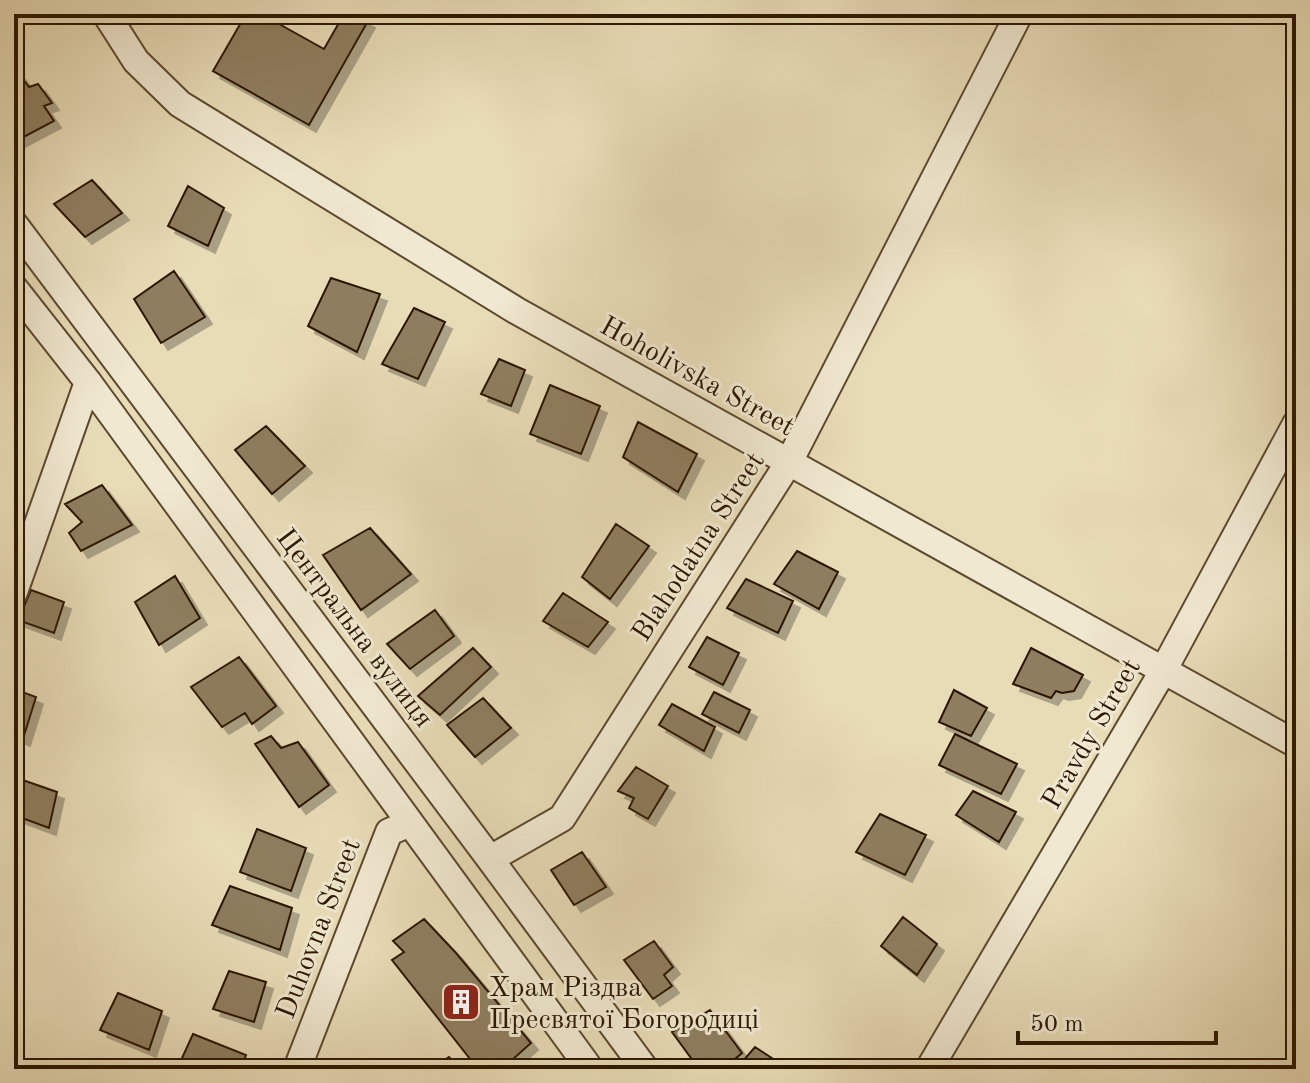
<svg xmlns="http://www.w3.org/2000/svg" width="1310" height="1083" font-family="'Old Standard TT',serif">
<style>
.building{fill:#8e7e5f;stroke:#2c1800;stroke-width:2;filter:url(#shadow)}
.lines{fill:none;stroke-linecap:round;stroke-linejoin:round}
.minor-casing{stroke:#5b492e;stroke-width:30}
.minor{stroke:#f0e8d0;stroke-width:26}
.labels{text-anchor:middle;stroke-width:6;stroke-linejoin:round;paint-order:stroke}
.street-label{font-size:28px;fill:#2c1800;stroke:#f0e8d0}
.poi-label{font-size:28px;fill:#2c1800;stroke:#f0e8d0;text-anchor:start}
</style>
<defs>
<filter id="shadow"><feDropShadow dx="7" dy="7" stdDeviation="0" flood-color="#0004"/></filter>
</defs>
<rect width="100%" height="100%" fill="#e8dcb7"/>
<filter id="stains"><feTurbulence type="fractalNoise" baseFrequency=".0025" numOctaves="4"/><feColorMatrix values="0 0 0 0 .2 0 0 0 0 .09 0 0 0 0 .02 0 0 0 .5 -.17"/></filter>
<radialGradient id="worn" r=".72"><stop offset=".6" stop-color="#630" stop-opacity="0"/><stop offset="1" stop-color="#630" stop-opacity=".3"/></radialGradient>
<path class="building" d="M246,14H261L324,49L344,14H355L368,21L309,125L213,71Z
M14,67L29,87L38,84L52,103L44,106L54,121L14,142Z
M92,180L122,213L85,237L54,204Z
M188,186L224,208L208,246L168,226Z
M174,271L205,317L161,343L134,299Z
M331,278L380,294L357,352L308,326Z
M414,308L445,322L418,379L382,364Z
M499,359L525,370L511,406L481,394Z
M550,385L600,406L581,454L530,434Z
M638,422L697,454L678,492L623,457Z
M266,426L305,466L272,494L235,450Z
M102,485L132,525L81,551L69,533L82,522L65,504Z
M616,524L649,546L610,599L582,577Z
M370,528L411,574L361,610L323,555Z
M797,551L838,572L819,609L774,584Z
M175,576L200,618L159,645L135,602Z
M746,579L793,601L778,633L727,608Z
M31,590L64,602L54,633L18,620Z
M563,593L608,622L588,647L543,621Z
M435,610L454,636L410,669L387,644Z
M707,637L739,653L723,685L689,667Z
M473,648L491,667L440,715L418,696Z
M1031,648L1083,675L1074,691L1062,693L1056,691L1051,698L1013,684Z
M239,657L276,706L252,724L245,713L222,727L191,687Z
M14,689L36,697L23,739L14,735Z
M954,690L987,708L971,736L939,722Z
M714,692L750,710L739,733L702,714Z
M483,698L511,728L475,757L447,725Z
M672,704L715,727L704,751L659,725Z
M955,734L1017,764L1001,794L939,765Z
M271,736L281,748L298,742L329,785L299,807L255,744Z
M636,767L668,786L648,819L629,808L634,798L618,791Z
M14,777L57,792L49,828L14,815Z
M973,791L1016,812L999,842L956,815Z
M880,814L926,835L905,875L856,852Z
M257,829L306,848L291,891L240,872Z
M582,852L606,887L574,905L551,870Z
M230,886L292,908L280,950L212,925Z
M903,917L937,944L917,975L881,946Z
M424,919L456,953L531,1043L502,1069H478L392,960L404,952L393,941Z
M654,941L673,967L664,975L672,986L653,999L624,960Z
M229,971L266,982L254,1022L213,1009Z
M118,993L162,1011L149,1050L100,1030Z
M710,1010L742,1053L723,1069H699L672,1032Z
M193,1034L246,1055L241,1069H177Z
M755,1047L784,1066L782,1069H736Z
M449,1057L460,1069H442L438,1064Z"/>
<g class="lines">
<defs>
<path id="minor" d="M106,14L136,61L180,104L517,311L1296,744
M14,224L490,859L645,1069
M14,288L88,382L590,1069
M14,592L88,382
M490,859L562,818L789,462L1019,14
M297,1069L389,832L410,823
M929,1069L1163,671L1296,424"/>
</defs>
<use href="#minor" class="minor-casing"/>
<use href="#minor" class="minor"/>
</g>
<defs>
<symbol id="building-square" viewBox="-11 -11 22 22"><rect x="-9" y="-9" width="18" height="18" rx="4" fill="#8f2418" stroke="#f0e8d0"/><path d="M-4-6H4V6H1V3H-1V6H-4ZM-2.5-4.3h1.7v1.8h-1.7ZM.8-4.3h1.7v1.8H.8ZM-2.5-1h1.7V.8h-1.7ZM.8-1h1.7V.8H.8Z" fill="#fff"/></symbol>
</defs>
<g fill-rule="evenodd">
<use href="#building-square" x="439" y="980" width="44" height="44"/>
</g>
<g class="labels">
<g class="street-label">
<text transform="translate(698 375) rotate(29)" y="10">Hoholivska Street</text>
<text transform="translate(697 546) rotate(-57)" y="10">Blahodatna Street</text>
<text transform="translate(356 627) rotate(53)" y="10">Центральна вулиця</text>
<text transform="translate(1090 733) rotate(-60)" y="10">Pravdy Street</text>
<text transform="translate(317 928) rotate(-69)" y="10">Duhovna Street</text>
</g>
<g class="poi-label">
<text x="489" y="996">Храм Різдва<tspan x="489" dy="32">Пресвятої Богородиці</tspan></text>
</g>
</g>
<rect width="1310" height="1083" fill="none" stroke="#e8dcb7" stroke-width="48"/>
<rect x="16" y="16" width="1278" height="1051" fill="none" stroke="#2c1800" stroke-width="4"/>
<rect x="24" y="24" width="1262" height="1035" fill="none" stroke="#2c1800" stroke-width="2"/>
<path d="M1018 1031v12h198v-12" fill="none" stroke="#2c1800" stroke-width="4"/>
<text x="1030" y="1031" font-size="24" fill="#2c1800" stroke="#f0e8d0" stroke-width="6" paint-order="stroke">50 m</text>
<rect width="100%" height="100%" filter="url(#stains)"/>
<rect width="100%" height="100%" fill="url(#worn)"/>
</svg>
